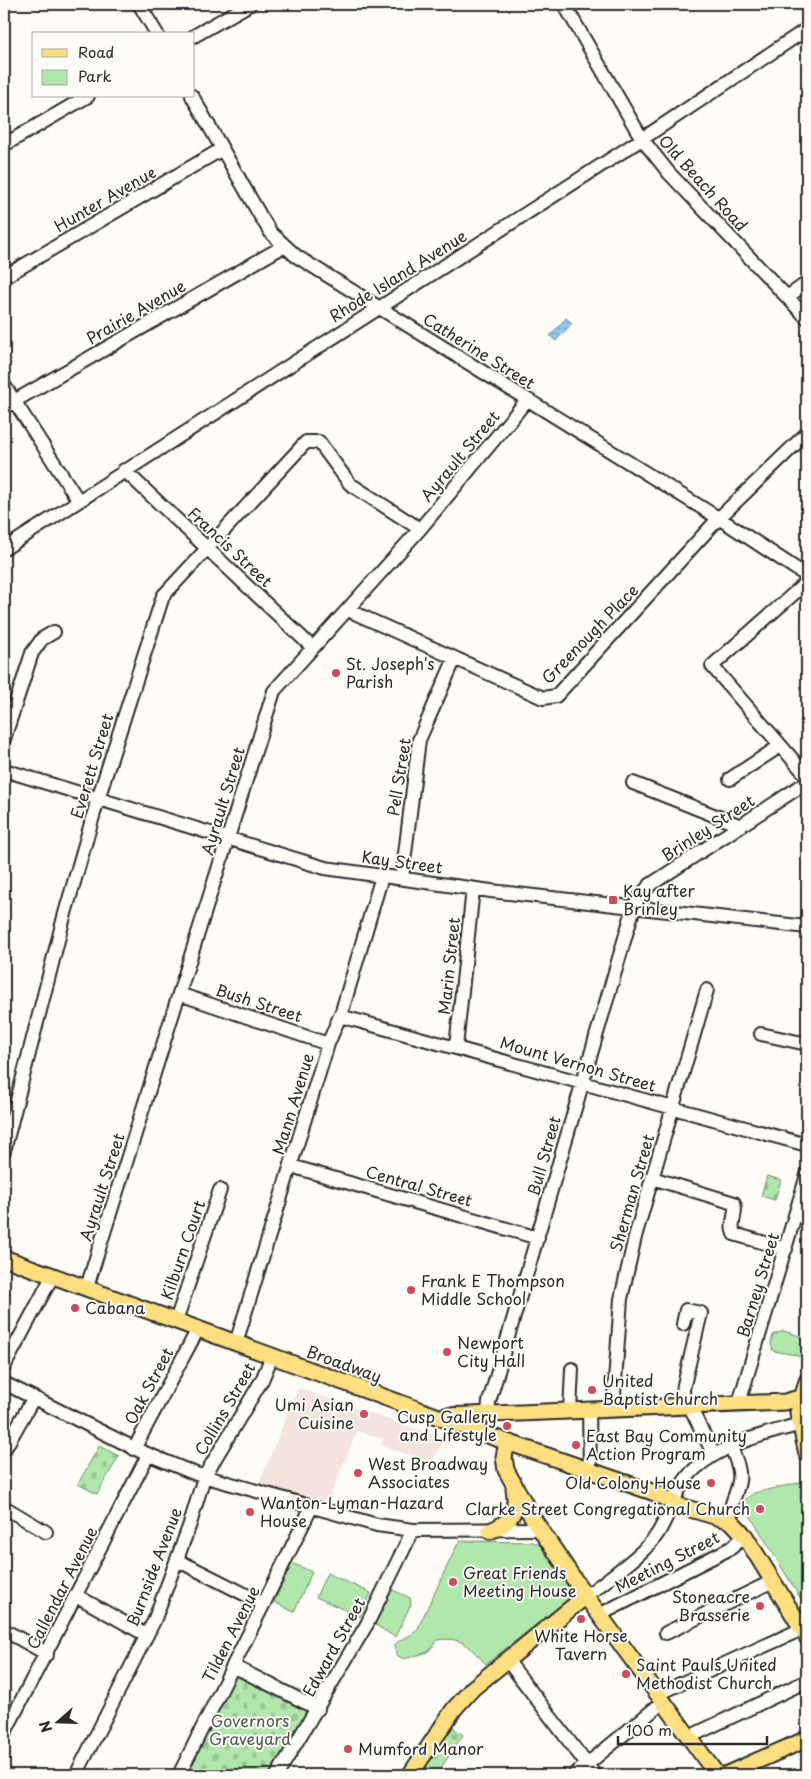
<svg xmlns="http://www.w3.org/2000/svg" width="811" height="1779" font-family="'Playpen Sans',sans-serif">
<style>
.built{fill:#f5e3de}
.green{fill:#b0e7aa;stroke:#6e896a}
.cemetery{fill:url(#cemetery-stones);stroke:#6e896a}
.water{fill:url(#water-rules);stroke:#698aa2}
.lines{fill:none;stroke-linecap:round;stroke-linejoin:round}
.minor-casing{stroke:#2b2b2b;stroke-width:16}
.major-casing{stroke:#2b2b2b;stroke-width:19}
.minor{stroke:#fdfcf7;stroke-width:12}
.major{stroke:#fddf80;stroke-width:15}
.poi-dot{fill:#d1495b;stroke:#fdfcf7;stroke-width:2}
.labels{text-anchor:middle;stroke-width:4;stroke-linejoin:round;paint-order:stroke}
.street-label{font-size:16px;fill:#2b2b2b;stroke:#fdfcf7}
.poi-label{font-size:16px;fill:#2b2b2b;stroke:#fdfcf7;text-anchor:start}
.park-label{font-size:16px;fill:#4c5a4b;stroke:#fdfcf7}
</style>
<defs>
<pattern id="cemetery-stones" width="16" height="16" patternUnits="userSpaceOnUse" patternTransform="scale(1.25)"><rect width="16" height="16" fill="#b0e7aa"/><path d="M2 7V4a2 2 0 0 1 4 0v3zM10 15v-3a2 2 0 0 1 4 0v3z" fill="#98c692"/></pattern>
<pattern id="water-rules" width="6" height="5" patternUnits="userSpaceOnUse" patternTransform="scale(1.25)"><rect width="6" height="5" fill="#92caf1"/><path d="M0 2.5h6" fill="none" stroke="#7eaecf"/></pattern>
</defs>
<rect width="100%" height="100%" fill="#fdfcf7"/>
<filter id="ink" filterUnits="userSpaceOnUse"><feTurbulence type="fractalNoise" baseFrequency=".02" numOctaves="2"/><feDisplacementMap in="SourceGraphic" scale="10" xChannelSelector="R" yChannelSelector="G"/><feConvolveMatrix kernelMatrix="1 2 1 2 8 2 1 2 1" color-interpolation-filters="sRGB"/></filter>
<g filter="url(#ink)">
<path class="built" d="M298,1388L384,1418L444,1439L432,1463L381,1445L383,1439L357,1431L328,1501L259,1484Z"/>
<path class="green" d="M783,1331C793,1334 801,1334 806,1344L804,1352L798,1357L796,1355L773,1351L771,1343L773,1335Z
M802,1482L806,1483L807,1491V1609L742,1502L754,1493Z
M459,1541L533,1542L541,1546L576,1593L486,1664C470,1648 463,1636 438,1640L428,1652L404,1659L396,1655L395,1645C400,1638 409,1638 417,1630Z
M292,1563L312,1572L294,1612L274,1602Z
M327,1573L371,1593L360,1617L316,1597Z
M391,1589L410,1598L411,1604L395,1637L374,1624Z"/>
<path class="cemetery" d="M767,1176L781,1180L775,1200L761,1196Z
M99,1446L119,1456L97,1494L78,1484Z
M234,1671L310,1711L270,1775H188L185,1773Z
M451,1726L463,1735L436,1775L421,1774Z"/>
<path class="water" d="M566,318L572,323L556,341L550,336Z"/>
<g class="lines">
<defs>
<path id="minor" d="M139,4L157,34
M564,4L642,139L669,173L807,318
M194,36L250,4
M192,96L261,217L271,233L296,256L728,524L807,576
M4,145L88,96
M4,277L222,149
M787,297L807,283
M4,385L78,500
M4,407L284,246
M124,470L313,648
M4,549L642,139L807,29
M807,582L712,666L807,776
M348,610L543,698L556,696L718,519L807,433
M4,739L32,653L42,639L54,632
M4,770L325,868L491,891L807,927
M730,779L780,746
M633,783L741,826
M402,878L419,740L455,658
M179,994L328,1044
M340,1016L807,1145
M761,1034L807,1044
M456,1047L473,889
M4,1151L64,917L98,799L163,596L306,442H319L350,484L420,529
M291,1166L538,1238
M652,1178L734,1203C738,1214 729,1223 734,1234L786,1249
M87,1287L274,691L420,529L527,400
M176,1321L220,1190
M683,1324L686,1310L701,1313L683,1389L684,1406
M236,1343L328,1044L342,1011L382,876
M4,1367L53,1275
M4,1383L140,1451L196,1474L377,1525L413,1530L540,1529
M739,1403L807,1175
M689,1405L714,1455
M613,1409L621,1299L635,1237L707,990
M589,1410L590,1471
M570,1411L572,1369
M488,1414L489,1402L634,907L641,895L650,885L807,782
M730,1446C735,1456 741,1470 739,1481C737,1495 728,1505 731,1521
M134,1449L198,1329
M4,1450L33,1399
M4,1507L46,1532
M177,1560L264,1604
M77,1596L146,1635
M586,1596C606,1580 646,1553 658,1533C671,1512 676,1485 696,1468C726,1442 764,1435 800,1424
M601,1614L731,1548L745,1536
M4,1630L47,1654
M666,1633L773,1581
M507,1660L595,1775
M233,1666L318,1709
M658,1694L802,1629
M4,1734L148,1455
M689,1737L807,1681
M76,1775L154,1621L190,1524L204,1477L262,1380L272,1356
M179,1775L312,1506
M277,1775L367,1624L413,1530
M574,1775L663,1702"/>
<path id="major" d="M4,1258L507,1442L655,1493L680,1506L731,1521L745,1536L807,1637
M807,1381L798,1413L807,1454
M445,1416L785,1402L807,1396
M507,1442L504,1457L506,1470L532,1517L582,1591L717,1775
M490,1531C511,1523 518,1511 514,1489
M410,1775L454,1709L473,1688L586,1596
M725,1775L807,1739"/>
</defs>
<use href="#minor" class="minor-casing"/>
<use href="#major" class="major-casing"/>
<use href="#minor" class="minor"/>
<use href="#major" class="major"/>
</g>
</g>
<g class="poi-dot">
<circle cx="336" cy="673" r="5"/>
<rect x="608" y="895" width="10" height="10" rx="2.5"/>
<circle cx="411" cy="1290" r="5"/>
<circle cx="75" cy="1308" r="5"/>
<circle cx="447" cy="1352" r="5"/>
<circle cx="592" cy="1390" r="5"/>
<circle cx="364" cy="1414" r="5"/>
<circle cx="507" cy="1426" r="5"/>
<circle cx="576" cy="1445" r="5"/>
<circle cx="358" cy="1473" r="5"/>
<circle cx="711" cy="1483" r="5"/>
<circle cx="760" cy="1509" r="5"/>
<circle cx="250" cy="1512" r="5"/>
<circle cx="453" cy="1582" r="5"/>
<circle cx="760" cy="1606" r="5"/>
<circle cx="581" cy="1619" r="5"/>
<circle cx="626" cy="1674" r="5"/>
<circle cx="348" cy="1749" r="5"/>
</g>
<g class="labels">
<g class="street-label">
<text transform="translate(703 183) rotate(48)" y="6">Old Beach Road</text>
<text transform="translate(105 199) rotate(-30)" y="6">Hunter Avenue</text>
<text transform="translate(398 276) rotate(-32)" y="6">Rhode Island Avenue</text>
<text transform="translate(136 312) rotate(-30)" y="6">Prairie Avenue</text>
<text transform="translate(479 351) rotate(32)" y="6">Catherine Street</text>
<text transform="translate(460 456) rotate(-50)" y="6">Ayrault Street</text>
<text transform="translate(230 547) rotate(43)" y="6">Francis Street</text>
<text transform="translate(590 634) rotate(-46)" y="6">Greenough Place</text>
<text transform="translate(92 766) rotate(-73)" y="6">Everett Street</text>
<text transform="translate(399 777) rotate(-81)" y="6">Pell Street</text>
<text transform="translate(223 801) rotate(-73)" y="6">Ayrault Street</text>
<text transform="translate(708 828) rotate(-33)" y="6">Brinley Street</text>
<text transform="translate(402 862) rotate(8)" y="6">Kay Street</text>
<text transform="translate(449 966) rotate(-84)" y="6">Marin Street</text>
<text transform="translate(259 1003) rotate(18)" y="6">Bush Street</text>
<text transform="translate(578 1064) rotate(16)" y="6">Mount Vernon Street</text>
<text transform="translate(293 1104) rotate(-73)" y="6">Mann Avenue</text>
<text transform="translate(544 1156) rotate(-74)" y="6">Bull Street</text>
<text transform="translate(419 1186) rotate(16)" y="6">Central Street</text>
<text transform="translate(102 1187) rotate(-72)" y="6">Ayrault Street</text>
<text transform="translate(632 1193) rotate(-74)" y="6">Sherman Street</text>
<text transform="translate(183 1250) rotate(-71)" y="6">Kilburn Court</text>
<text transform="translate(758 1285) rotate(-73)" y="6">Barney Street</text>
<text transform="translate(344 1364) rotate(20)" y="6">Broadway</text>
<text transform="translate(149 1386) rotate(-62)" y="6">Oak Street</text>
<text transform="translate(225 1409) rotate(-60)" y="6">Collins Street</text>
<text transform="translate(667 1562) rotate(-27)" y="6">Meeting Street</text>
<text transform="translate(154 1567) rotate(-69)" y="6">Burnside Avenue</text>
<text transform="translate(62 1588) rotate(-63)" y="6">Callendar Avenue</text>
<text transform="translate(231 1634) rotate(-63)" y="6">Tilden Avenue</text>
<text transform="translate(334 1647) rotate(-61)" y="6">Edward Street</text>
</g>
<g class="poi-label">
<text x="346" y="670">St. Joseph's<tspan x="346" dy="18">Parish</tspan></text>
<text x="623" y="897">Kay after<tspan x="623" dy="18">Brinley</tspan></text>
<text x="421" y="1287">Frank E Thompson<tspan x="421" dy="18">Middle School</tspan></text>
<text x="85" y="1314">Cabana</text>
<text x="457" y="1349">Newport<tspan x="457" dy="18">City Hall</tspan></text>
<text x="602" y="1387">United<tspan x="602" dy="18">Baptist Church</tspan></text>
<text x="354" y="1411" text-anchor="end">Umi Asian<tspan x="354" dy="18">Cuisine</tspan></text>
<text x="497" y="1423" text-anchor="end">Cusp Gallery<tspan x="497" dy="18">and Lifestyle</tspan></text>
<text x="586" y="1442">East Bay Community<tspan x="586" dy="18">Action Program</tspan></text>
<text x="368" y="1470">West Broadway<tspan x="368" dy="18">Associates</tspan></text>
<text x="701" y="1489" text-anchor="end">Old Colony House</text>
<text x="260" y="1509">Wanton-Lyman-Hazard<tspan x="260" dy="18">House</tspan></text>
<text x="750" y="1515" text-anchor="end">Clarke Street Congregational Church</text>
<text x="463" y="1579">Great Friends<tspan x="463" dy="18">Meeting House</tspan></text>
<text x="750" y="1603" text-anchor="end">Stoneacre<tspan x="750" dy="18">Brasserie</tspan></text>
<text x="581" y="1642" text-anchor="middle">White Horse<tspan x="581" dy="18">Tavern</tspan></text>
<text x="636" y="1671">Saint Pauls United<tspan x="636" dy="18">Methodist Church</tspan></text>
<text x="358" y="1755">Mumford Manor</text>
</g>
<g class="park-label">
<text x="250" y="1727">Governors<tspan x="250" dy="18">Graveyard</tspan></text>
</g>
</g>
<rect width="811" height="1779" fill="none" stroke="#fdfcf7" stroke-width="20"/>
<rect x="10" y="10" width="791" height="1759" fill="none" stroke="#2b2b2b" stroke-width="2" filter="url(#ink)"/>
<rect x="32" y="32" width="162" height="65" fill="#fdfcf7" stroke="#a9a8a5"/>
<rect x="42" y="49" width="25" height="8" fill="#fddf80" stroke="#a9a8a5"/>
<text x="78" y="58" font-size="15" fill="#2b2b2b">Road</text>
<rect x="42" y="70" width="25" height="15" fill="#b0e7aa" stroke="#a9a8a5"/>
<text x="78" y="82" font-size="15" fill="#2b2b2b">Park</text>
<g transform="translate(58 1722) rotate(250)" stroke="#fdfcf7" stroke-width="4" paint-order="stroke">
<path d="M0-4L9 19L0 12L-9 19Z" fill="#2b2b2b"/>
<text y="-8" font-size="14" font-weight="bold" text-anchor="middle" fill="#2b2b2b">N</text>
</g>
<path d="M618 1736v8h149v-8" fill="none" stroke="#2b2b2b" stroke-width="2.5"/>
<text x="626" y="1736" font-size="15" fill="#2b2b2b" stroke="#fdfcf7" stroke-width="4" paint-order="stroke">100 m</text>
</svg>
